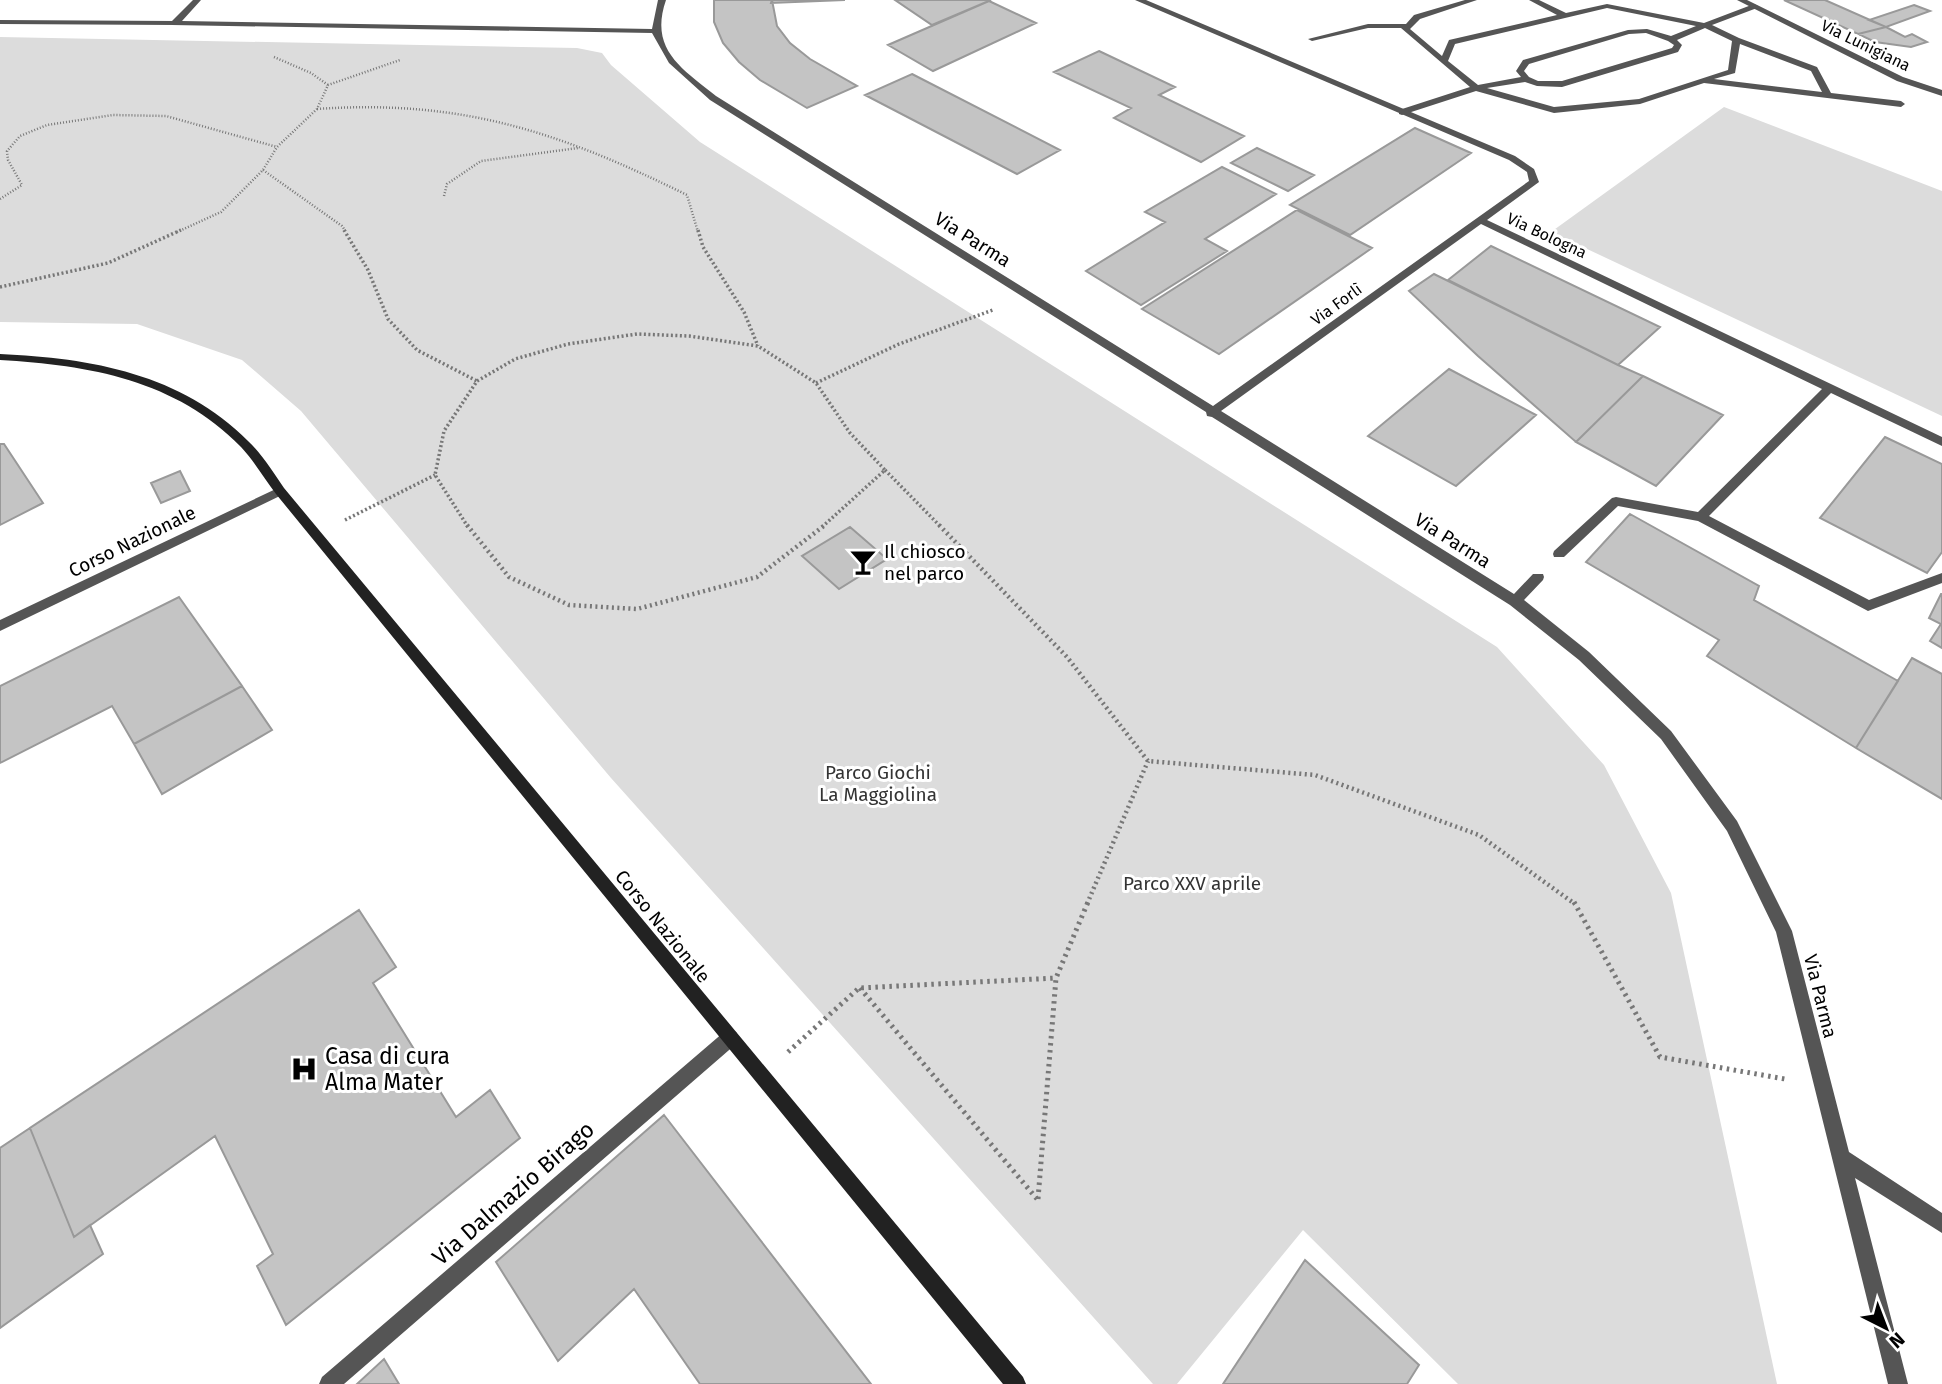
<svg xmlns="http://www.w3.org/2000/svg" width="1942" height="1384" font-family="'Fira Sans',sans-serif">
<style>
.green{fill:#dcdcdc}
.building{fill:#c4c4c4;stroke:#999;stroke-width:2}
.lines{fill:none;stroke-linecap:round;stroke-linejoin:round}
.path-far3{stroke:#777;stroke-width:2.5;stroke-dasharray:1 2;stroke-linecap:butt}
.path-far2{stroke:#777;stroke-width:3.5;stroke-dasharray:2 2.5;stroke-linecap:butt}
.path-far1{stroke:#777;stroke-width:4.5;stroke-dasharray:2 3.5;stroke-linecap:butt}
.path{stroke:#777;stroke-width:5;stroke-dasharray:2.5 4.5;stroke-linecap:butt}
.lane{fill:#555;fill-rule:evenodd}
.street{fill:#555;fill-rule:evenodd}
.secondary{fill:#222;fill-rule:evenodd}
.labels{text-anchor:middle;stroke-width:6;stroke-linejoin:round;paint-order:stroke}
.far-street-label{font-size:16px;fill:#000;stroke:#fff}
.street-label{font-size:19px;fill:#000;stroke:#fff}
.poi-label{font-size:19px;fill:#000;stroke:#fff;text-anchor:start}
.park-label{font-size:19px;fill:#333;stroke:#fff}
.near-poi-label{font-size:23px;fill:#000;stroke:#fff;text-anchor:start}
.near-street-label{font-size:23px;fill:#000;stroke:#fff}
</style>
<rect width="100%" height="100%" fill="#fff"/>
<path class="green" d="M0,37L577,48L602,53L611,65L700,142L1497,647L1604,765L1671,893L1777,1384H1458L1303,1230L1177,1384H1153L611,778L301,411L242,360L137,324L0,322Z
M1724,107L1942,191V416L1551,232Z"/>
<path class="building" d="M714,0H772L777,26L790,43L810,59L857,86L807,108L760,80L739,62L723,43L714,22Z
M772,0H845L771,3Z
M895,0H991L932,25Z
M1784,0H1825L1886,27L1858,34Z
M989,1L1036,23L933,71L888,45Z
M1914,5L1930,11L1886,27L1869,20Z
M1886,27L1905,37L1912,34L1927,42L1911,47L1875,42L1858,34Z
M1099,51L1175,87L1159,95L1244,136L1201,162L1114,118L1131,108L1054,72Z
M912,74L1060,150L1017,174L865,95Z
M1415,128L1471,153L1350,235L1290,205Z
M1257,148L1314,175L1288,191L1231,163Z
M1222,167L1276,194L1205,239L1227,251L1141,305L1086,271L1165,222L1145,212Z
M1297,210L1372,248L1219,354L1142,309Z
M1491,246L1660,327L1618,365L1448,280Z
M1434,274L1618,365L1643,376L1576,442L1478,356L1409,291Z
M1449,369L1536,415L1456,486L1368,436Z
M1643,376L1723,415L1656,486L1576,442Z
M1885,437L1942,464V552L1927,573L1820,518Z
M0,444H4L43,503L0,525Z
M180,471L190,491L161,503L151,483Z
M1630,514L1759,586L1754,600L1898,681L1856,748L1707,656L1719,640L1586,562Z
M850,527L887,559L839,589L802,556Z
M1941,594H1942V648L1930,641L1941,624L1929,618Z
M179,597L242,686L134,744L112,706L0,763V686Z
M1912,658L1942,674V799L1856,748Z
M242,686L272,730L162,794L134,744Z
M359,910L396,967L373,983L456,1117L490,1090L520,1138L286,1325L257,1266L273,1254L215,1136L74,1237L30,1128Z
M664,1115L871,1384H700L634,1289L558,1361L496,1262Z
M30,1128L74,1237L90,1225L103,1254L0,1328V1148Z
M1305,1260L1419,1365L1407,1384H1223Z
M384,1359L399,1384H357Z"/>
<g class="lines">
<path class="path-far3" d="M274,57L311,73L328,85
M317,109C462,99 559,132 687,195L698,232
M263,170L342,226L346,232
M444,196L447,184L481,161L578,148
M0,199L22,185L8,160L7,151L20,136L47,125L113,115L166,116L277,147
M177,232L221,212L263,170L277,147L317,109L328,85L400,60"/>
<path class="path-far2" d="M344,230L368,270L388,319L417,350L477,381
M698,230L703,247L744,312L758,346
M0,287L108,263L181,230
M816,383L899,344L993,310
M885,470L941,527
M345,520L435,475
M468,527L435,475L444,431L477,381L515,359L568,344L637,334L689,336L758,346L816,383L850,433L885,470
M822,527L885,470"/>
<path class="path-far1" d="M467,525L509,577L569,605L637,609L757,577L825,525
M939,525L1067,657L1148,761L1315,775L1479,835L1575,904
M1087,904L1148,761"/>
<path class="path" d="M1574,902L1660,1057L1785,1079
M860,988L1037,1199
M788,1052L859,988L1056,978
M1038,1199L1056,978L1088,902"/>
<path class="lane" d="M1465,0H1477L1420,19L1410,29L1442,56L1449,40L1557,15L1529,0H1539L1566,13L1607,4L1704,23L1754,4L1758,6L1757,8L1712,25L1739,38L1817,67L1831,93L1901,101L1905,104L1901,107L1704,83L1640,104L1554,113L1476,91L1402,115L1399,114V110L1470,87L1401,28H1368L1312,41L1308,39L1368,24H1406L1414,15ZM1607,8L1696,26L1671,36L1647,29L1628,30L1523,60L1516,71L1521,77L1478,85L1448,61L1455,44ZM1705,28L1732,41L1728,70L1639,99L1554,107L1487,88L1525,82L1537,86L1562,87L1678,52L1682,45L1677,40ZM1646,33L1668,41L1674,45L1672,48L1562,81H1538L1529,77L1524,71L1529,64L1629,34ZM1740,44L1811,71L1822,92L1714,79L1735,73Z
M0,20L175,21L179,23L175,25L0,24Z
M280,487L286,491L284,494L0,631V620Z"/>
<path class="street" d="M193,0H201L182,21L652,29L658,0H666C649,49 681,68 716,96L1213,406L1529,181L1527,172L1509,160L1135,0H1146L1515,156L1534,169L1539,182L1487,220L1942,437V446L1831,393L1709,516L1869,600L1942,573V583L1868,611L1698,521L1618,506L1564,557H1554L1553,554L1554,551L1612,498L1616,497L1698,512L1822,389L1481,224L1221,411L1514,594L1533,574H1543L1544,577L1543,580L1524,600L1589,652L1671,731L1737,821L1792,931L1849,1152L1942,1213V1233L1855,1178L1908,1384H1888L1776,932L1727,831L1661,739L1579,660L1510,605L1212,417L1207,416L1206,412L710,100L669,63L652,33L172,25V21Z
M1737,0H1747L1903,77L1942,90V96L1897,81Z
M730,1029L736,1032L739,1038L736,1044L344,1384H319L322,1377L724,1032Z"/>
<path class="secondary" d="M0,354C91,358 182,374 248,441C262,454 273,472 284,488L1023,1377L1026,1384H1003L276,494C264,478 254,461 241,447C176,380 89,365 0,360Z"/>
</g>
<defs>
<symbol id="bar-bare" viewBox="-9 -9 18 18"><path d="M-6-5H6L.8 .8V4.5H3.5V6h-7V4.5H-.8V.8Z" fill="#000" stroke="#fff" stroke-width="2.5" paint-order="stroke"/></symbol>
<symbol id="hospital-bare" viewBox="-9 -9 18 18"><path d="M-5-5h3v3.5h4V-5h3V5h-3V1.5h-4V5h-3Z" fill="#000" stroke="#fff" stroke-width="2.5" paint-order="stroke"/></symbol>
</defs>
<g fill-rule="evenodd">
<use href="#bar-bare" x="844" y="543" width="38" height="38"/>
<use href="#hospital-bare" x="285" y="1050" width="38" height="38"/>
</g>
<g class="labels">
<g class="far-street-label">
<text transform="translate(1866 45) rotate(26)" y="6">Via Lunigiana</text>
<text transform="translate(1547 235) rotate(25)" y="6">Via Bologna</text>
<text transform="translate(1336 304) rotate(-36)" y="6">Via Forlì</text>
</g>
<g class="street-label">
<text transform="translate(973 239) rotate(32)" y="7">Via Parma</text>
<text transform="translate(1453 540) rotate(32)" y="7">Via Parma</text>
<text transform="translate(132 541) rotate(-26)" y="7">Corso Nazionale</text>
<text transform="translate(663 926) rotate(51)" y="7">Corso Nazionale</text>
<text transform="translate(1821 996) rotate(76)" y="7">Via Parma</text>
</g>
<g class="poi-label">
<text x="884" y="558">Il chiosco<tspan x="884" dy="22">nel parco</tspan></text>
</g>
<g class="park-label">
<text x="878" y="779">Parco Giochi<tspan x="878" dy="22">La Maggiolina</tspan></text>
<text x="1192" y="890">Parco XXV aprile</text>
</g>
<g class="near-poi-label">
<text x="325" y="1064">Casa di cura<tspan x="325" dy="26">Alma Mater</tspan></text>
</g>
<g class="near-street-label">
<text transform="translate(513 1193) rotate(-41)" y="8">Via Dalmazio Birago</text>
</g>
</g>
<g transform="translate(1886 1328) rotate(138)" stroke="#ffffff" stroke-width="5" paint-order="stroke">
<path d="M0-5L12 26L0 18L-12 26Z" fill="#000000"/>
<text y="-10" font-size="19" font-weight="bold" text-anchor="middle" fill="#000000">N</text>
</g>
</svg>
